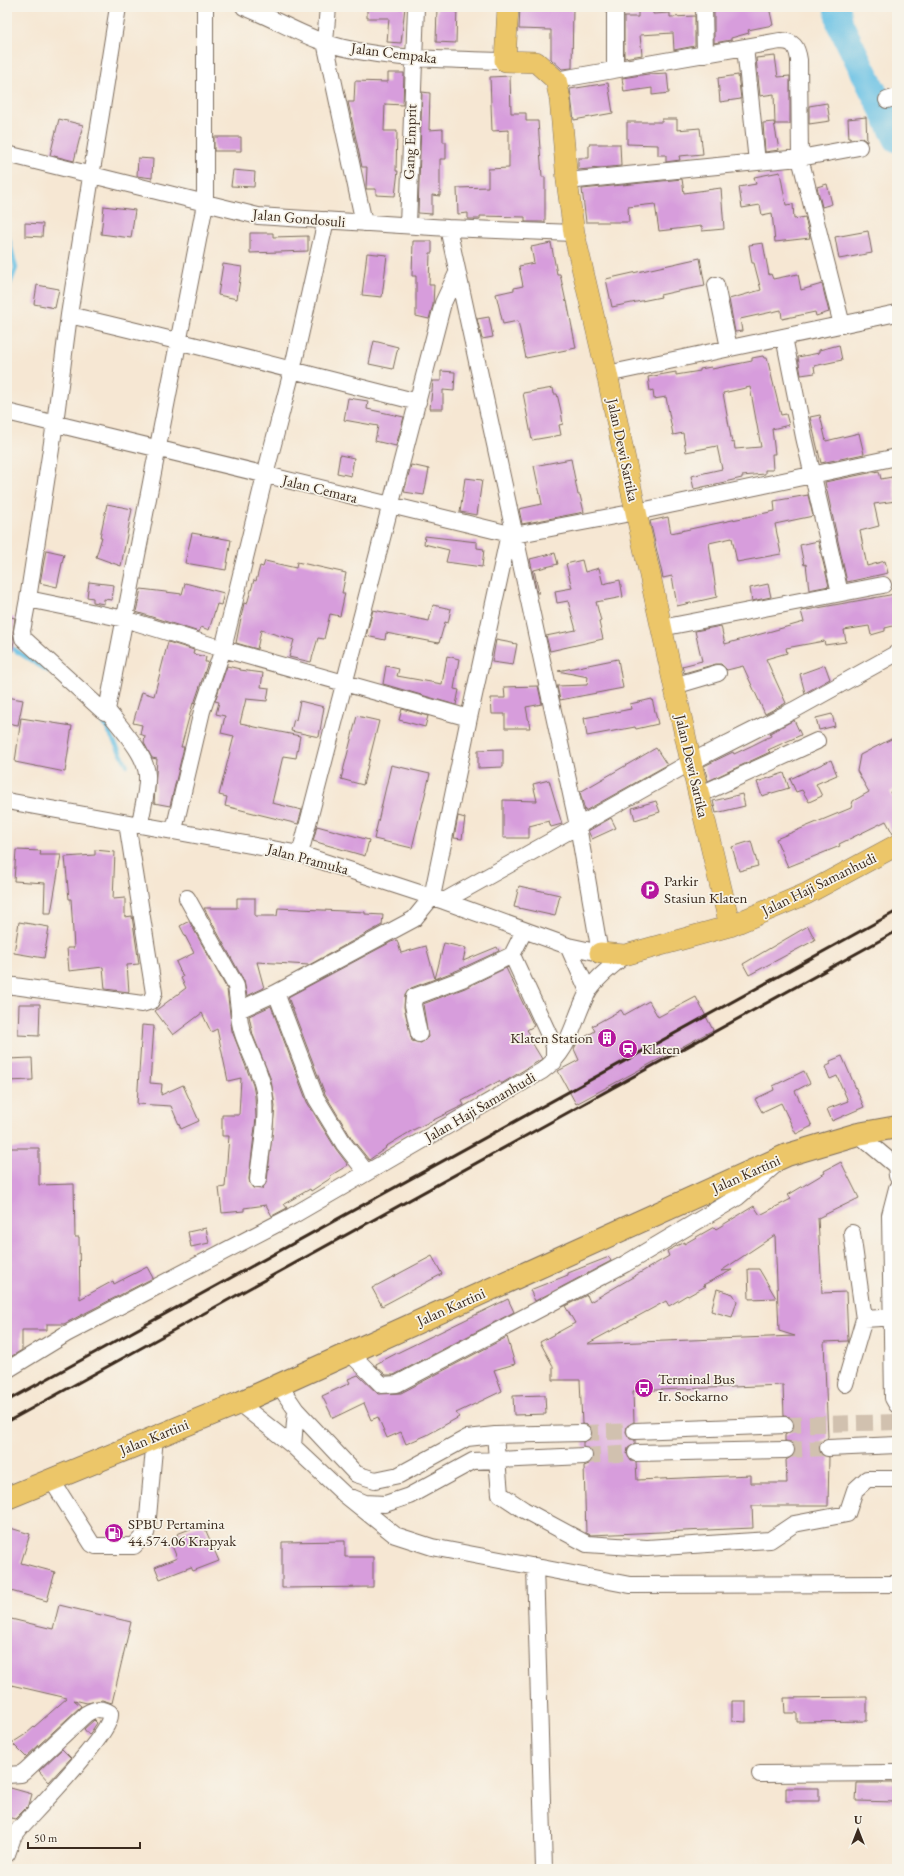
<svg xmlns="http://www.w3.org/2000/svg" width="904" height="1876" font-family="'EB Garamond',serif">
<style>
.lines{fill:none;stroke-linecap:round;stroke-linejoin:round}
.stream{stroke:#67c1e5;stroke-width:4.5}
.river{stroke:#67c1e5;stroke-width:27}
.building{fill:#d79ddc;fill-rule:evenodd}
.minor-tunnel{stroke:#d1c1af;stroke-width:16;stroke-dasharray:16 8;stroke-linecap:butt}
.minor-casing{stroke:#7c6c5d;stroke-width:18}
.major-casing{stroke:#7c6c5d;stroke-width:22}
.highway-casing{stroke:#7c6c5d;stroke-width:24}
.minor{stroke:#fff;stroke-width:16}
.major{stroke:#ecc669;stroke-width:21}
.highway{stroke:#ecc669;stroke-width:22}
.rail{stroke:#3b2a1e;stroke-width:3}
.labels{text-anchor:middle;stroke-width:3.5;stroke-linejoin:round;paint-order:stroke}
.street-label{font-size:15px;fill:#3b2a1e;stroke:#f7f3e8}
.poi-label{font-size:15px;fill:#3b2a1e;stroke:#f7f3e8;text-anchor:start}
</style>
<rect width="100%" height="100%" fill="#f7f3e8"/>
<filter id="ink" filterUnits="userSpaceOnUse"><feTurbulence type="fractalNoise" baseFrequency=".025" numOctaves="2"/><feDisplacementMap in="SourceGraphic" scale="8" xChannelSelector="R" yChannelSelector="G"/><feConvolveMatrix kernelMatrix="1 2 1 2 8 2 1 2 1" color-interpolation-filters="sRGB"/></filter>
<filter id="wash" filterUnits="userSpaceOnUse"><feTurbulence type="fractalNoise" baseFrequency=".012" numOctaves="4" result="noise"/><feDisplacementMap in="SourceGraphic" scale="16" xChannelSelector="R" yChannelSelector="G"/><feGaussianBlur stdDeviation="0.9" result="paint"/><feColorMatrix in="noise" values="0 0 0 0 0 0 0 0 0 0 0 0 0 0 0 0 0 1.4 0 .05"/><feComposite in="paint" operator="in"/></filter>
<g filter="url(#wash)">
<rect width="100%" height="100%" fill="#f6e7d3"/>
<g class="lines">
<path class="stream" d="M7,231L16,268L10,284H7
M7,645L48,671
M99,714L127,765"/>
<path class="river" d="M837,7L840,24L897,139"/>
</g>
<g id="blocks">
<path class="building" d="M367,7H405L401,43L387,42L389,18H367Z
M437,7H457L456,43L436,42Z
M520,7H573L572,68L562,69L551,59V30L519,29Z
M638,7H653V14L670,13V17L695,16V46L674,50L673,33L640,35L642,55L624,58V17H638Z
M769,7L773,25L748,30L749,33L731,38V40L714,43V8Z
M775,56L778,77L790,76V124H775L774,94L760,96L756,58Z
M388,73H404L403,105L385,104L384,131H397L396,171H398L395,196L376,195V189H366L367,167H362L348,102H354L355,81L388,82Z
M667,73L669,93L652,95V88L624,92L622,78L648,74Z
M738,75L741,99L720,102L718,78Z
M510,76L511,113H526V121H538L542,177H545V222H525V217L480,216V219H468V213L458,214L457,188L488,187V169L509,168V130L492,131L490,77Z
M608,83L613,113L574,120L570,89Z
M422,92L430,93L429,130L443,129V142H446V159H440V196L432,195V214L418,213Z
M827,103L830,121L809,124V106Z
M866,117L867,142L862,138L849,139L848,119Z
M59,119L83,125L74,161L50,155Z
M662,119H677V130L700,128L703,154L679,156L680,160L666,162V155H658V145L627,144V122H662Z
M774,122L779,150L765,152L763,123Z
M214,137H241V151H214Z
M589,144H620L621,166L578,170V158H589Z
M138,158L153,159L152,178L137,176Z
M233,170L255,172L254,187L231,186Z
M780,172L786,205L793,204L794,219L805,217L810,238L775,242L772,213L762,215L760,205L742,208L739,187L756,184L754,177Z
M682,179L684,193L721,188L724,229L702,231V226L659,231L655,204L628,207L629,222H586L582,189Z
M827,184L832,204L822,207L817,187Z
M104,206L135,210L131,238L101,234Z
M25,223L43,224L42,237L25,236Z
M868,231L872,253L839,259L835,237Z
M250,233H273V237L308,236V251L250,253Z
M413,241H432V253H430L429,285H434L433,305L429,319L416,316V276H412Z
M551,243L557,274H560L566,302L567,301L576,348L526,358L518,321L503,324L496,294L514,290V288L523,286L519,266L534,263L531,247Z
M763,243L769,275L771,274L773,279L798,274L801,290L822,284L829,312L816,316L815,312L782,319L781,310L740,319L742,331L735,332L729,299L761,290L754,263H752L749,245Z
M367,253L387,255L382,297L362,295Z
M700,258L705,286L678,291L660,295L661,297L612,307L606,279Z
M223,264L242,267L237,299L218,295Z
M37,285L59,289L55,308L34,304Z
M489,317L493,337L482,339L477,319Z
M374,341L398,347L393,369L369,364Z
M839,345L842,360L814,366L815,373L801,375L798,357L819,353V350Z
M763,356L764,358H767L781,415L786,414L789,425L772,429L775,454H772L773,470H765V474L742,476V478L694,489L691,476L722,469L717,446L686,452L683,433L673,435L666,397L654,399L653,390L650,391L648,377L676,372V375L700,371V369L711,367L712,369L752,361V358ZM750,387L761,447L735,449L734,442L732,443L723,393Z
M441,371L455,372L454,391L443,390V409H430L433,381H441Z
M553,388L554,394H557L561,411L563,424L559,425L561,435L532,440L523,393Z
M348,398L368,401L367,409L404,417L396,446L375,441L378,426L344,420Z
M820,415L826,441L859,433L864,454L821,463L810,417Z
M340,455L354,458L351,476L337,473Z
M571,459L578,495H580L584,512L522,524L519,509L542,504L534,466Z
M411,465L429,469L424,495L404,492Z
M879,471L881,479L892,477L896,501L874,504L879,526L860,531L867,566L885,561L888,573L847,582L825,482Z
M465,478L482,480L477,515L460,512Z
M808,495L813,516L775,524L781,554L737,562L732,538L709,543L717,597L677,606L672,576L663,578L650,521L668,517L671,533L775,511L774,501Z
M107,504L132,509L121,566L96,557L102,537H100Z
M192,533L231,540L226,570L185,563Z
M425,536L477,542V548L484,549L482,567L446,562L449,550L424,544Z
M818,541L829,586L809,590L806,564L804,565L800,545Z
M46,550L64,554L57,587L40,583Z
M555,553L558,564L534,570L539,593H537L530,559Z
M582,560L585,572L599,568L603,584L620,580L623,597L596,602L601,621L599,622L603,639L550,651L546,636L576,630L568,601L557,603L555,591L572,588L566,564Z
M265,561L296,568L297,562L346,573L342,593H345L340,616L330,614L324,639L318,638L311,662L289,657L294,640L261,630L257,649L236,643L244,603L247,604L254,580L256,581L260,566L263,567Z
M89,582L114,585L112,600L104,599V604L93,602V598L87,597Z
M185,583L224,593L221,605L217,604L209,630L201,627L199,632L136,612L141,589L182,594Z
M768,584L771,597L752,601L750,588Z
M895,594L897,602V625L885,628V631L871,635L869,626L844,630L846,642L825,645L824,641L786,648L787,653L766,659L786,703L765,714L743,666L727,670L721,664H716L684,673L682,666L702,661L695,631L721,626L725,644L804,622L801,611Z
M433,605L451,609L448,623L445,622L439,643L386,633L385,640L366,636L373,610L429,621Z
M7,616L15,618L13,632L14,641L12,652L7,651Z
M496,640L517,644L513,665L492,662Z
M168,642L194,650L193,654L206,657L205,662H208L194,704L193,703L181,747H184L170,806L154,803L157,759L152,758L144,743L145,736L140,734L142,725L133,723L142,692L154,696Z
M447,656L459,659L454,689L459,690L456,705L383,684L386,666L399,669L397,676L442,684Z
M618,659L623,688L560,700L557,686L587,685L588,677L558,671Z
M825,665L830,679L805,693L800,674Z
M227,666L240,669V670L263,673L261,687L269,688L267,701L246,699L240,723L250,725V726L300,736L296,758L283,756L272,803L302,810L298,824L225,806L227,797L219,795L234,736L221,733L225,716L216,714L219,702L215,701Z
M538,686L542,704L526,707L530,728H505V714H492L491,698H505L504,687Z
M7,697L23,700L18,725L7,723Z
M652,699L658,724L636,729L635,727L587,736L584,718L631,709L630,704Z
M300,701L324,707L319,737L291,731L294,719L296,720Z
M402,709L428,716L425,727L399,720Z
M832,714L835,726L819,730L816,718Z
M357,716L379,721L363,785L341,779Z
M21,718L72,726L65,772L15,762Z
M794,720L801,735L768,750L770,752L708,781L704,766L733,752L734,754L751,746L771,736L770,733Z
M897,736V788L890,792L897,804V833L893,834L886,821L839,844L840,846L788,867L776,839L851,808L853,801L869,792L857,771L860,755Z
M656,748L667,765L585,811L580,792Z
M503,749V767L478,768V750Z
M831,760L837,775L816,784L822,796L809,802L802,790L796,792L790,779Z
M391,765L430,774L412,848L374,839Z
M784,773L789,788L762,796L757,782Z
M549,780L562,824L551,827L549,821L529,826V838H503V800L537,801L533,784Z
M742,794L745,806L716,813L713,801Z
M656,801L660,812L635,820L632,808Z
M458,816L465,818L462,839L454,838Z
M611,818L616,828L592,839L588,831Z
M317,826L369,840L365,856L313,841Z
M751,841L758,866L739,871L732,847Z
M16,850L41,851L40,855H61L51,913H44L45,883L14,881Z
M95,850L115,852L113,899L125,898V917L132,916L139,964L127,965L129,992L105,989L103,967L69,971L67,948H74L71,899H69L65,857L95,855Z
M519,886L560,895L555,916L514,907Z
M237,898H255V916H277L278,908L365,912V914L383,915L382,925L309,965L257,962L264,988L247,996L244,981L204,908H237Z
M189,921L227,989L232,1031L253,1085L255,1096L256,1118L249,1179L250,1184L253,1188L262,1189L267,1181L275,1106L271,1080L253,1035L249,1016L271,1006L307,1102L336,1149L348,1165L330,1176L331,1178L311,1191L310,1189L284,1204L287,1208L272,1216L266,1205L244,1208V1211L222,1213L219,1188L225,1187L229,1136H222V1115H239L241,1078L228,1081L217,1029L211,1032L202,1013L173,1035L155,1011L186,988L181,978L183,977L176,962L194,953L180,926Z
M19,922L49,927L44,958L14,953Z
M808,926L815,940L749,975L743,964Z
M397,940L401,953L426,946L435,979L411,988L405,995L404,1007L412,1041L421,1043L428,1037L423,1004L465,988L506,968L534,1026L527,1030L533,1039L531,1041L542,1059L501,1084L499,1081L462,1101L464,1105L413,1130L385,1147L386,1148L369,1160L352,1139L325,1094L288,997L391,942Z
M444,943L466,948L463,961L497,947L499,951L458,970L435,979Z
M696,997L713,1030L576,1104L558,1071L579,1060L574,1049L578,1041L595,1031L592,1026L621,1010L624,1015L649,1001L658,1017Z
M19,1004H40L39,1036L18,1035Z
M142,1025L154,1026L150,1083L162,1084L161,1095L183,1085L199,1121L181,1129L171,1106L137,1104Z
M842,1056L864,1107L832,1121L827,1109L848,1101L837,1076L830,1079L825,1067L831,1064L830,1061Z
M32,1058L33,1080L7,1081V1059Z
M804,1071L810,1083L795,1091L812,1126L796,1134L781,1103L762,1112L755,1099L774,1090L773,1086Z
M7,1148H39V1185L74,1184L75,1237H79L80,1299L113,1281L114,1284L147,1267L153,1278L64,1324H47V1330H22V1350L12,1356H7Z
M841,1162L859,1198L818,1218L822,1293L846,1292L848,1340V1341L824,1342L828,1438L823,1440L819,1448L820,1453L829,1457L828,1506H752L753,1528L591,1535L586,1533L584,1466L589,1464L593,1456L592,1451L583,1447V1442L591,1438L592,1432L588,1425L582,1424L580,1380H553V1366L540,1342L575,1323L565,1306L587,1295L590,1302L669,1256L667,1251L684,1242V1244L714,1227L716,1229L754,1206L760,1215L791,1199L788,1195L825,1173L824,1171ZM775,1235L779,1331L795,1336L587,1344L666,1301L669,1306L687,1295L688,1296L706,1286L703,1285L732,1270L721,1271ZM783,1385L784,1416L790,1417L794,1424L793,1430L785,1435V1441L791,1442L795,1449L794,1455L786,1460L787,1483H751V1475L637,1480L636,1462L631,1461L627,1454L628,1448L635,1444V1440L630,1439L626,1432L627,1426L634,1422L633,1391Z
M206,1228L209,1243L191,1247L188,1232Z
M432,1256L442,1274L382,1306L372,1288Z
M609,1257L611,1261L535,1301L530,1290L568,1275V1273Z
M748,1269H759L776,1298L749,1299Z
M717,1289L733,1294L737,1301L732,1317L711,1311Z
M508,1299L514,1312L394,1375H386L376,1366V1364L399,1352Z
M507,1337L515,1364L494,1370L502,1391L456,1413L459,1417L427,1435L406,1444L401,1432L387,1438L378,1417L371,1420L364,1403L333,1418L322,1396L350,1383L348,1379L358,1375L378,1394L401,1393Z
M545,1395L546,1414L514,1415L513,1396Z
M203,1524L219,1561L193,1571L191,1567L160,1579L155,1567L177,1558L171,1543L179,1540L177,1534Z
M7,1527L30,1534L21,1563L55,1572L47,1601L7,1590Z
M345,1541V1557H373V1587L282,1588V1542Z
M59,1605L131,1622L112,1703L102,1700L87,1703L74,1700L81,1706L26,1757L12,1743L26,1734L67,1698L7,1684V1618L53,1629Z
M867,1697V1721L797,1722V1713H785L784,1698Z
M732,1701H746V1722L732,1721Z
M94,1720L97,1723L89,1735L84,1729Z
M62,1749L71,1758L49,1782L39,1771Z
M857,1783H897L896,1802L856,1801Z
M7,1787L32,1794L29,1805L15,1819L7,1817Z
M786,1788H819V1801H786Z"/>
</g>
</g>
<g filter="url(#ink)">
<use href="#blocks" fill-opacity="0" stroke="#7c6c5d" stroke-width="1"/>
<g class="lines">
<path class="minor-tunnel" d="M785,1425L897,1422
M583,1433L635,1431
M786,1450L828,1448
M584,1456L636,1453"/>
<defs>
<path id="minor" d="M244,7C271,17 299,34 326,43C384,61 445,59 505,61
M328,7L325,42L364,223
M704,7L705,55
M745,47L757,162L800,158L859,147
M615,68V7
M556,80L780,41C794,41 797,47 799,60L800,158L842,325
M887,100L897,97
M7,154L258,216L448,228L574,233
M567,181L757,162
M408,225L416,7
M448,228L578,826L691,762L794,710L897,653
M716,285L729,348
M69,315L118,7
M784,337L804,437L840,593
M607,374L897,313
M7,412L514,535L636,512L897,457
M28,599L22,631L23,638L102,710L105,712L107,710
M661,628L883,585
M674,686L718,673
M469,718L509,534
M699,795L817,741
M7,801L300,854L444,901L568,946L600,953L578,826L444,901
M140,824C142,809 148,791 147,775C146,754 120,727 107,710L205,204V7
M174,830L202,711L223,649L265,475L292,371L326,220
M300,854L443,303L457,273
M187,898L236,986L239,1010L276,993L414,919L432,897L469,718L223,649L125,619L28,599L55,423L69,315C186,342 302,373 418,402
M568,946L588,991
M512,955L554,1046V1062
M7,985L142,1004L151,1001L154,993L127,823
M276,993L316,1098L344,1144L366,1172
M239,1010C238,1035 256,1059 262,1083C271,1112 260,1150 258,1180
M419,1034L413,1005L414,997L462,979L512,955L524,931
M858,1134L896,1166L897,1176
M897,1188L890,1215L893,1398L897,1405
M852,1233L864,1319L897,1317
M350,1353L382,1385L397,1384L625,1264L738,1197L774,1166
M7,1370L66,1334L292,1216L542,1071C572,1049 572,1022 588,992C596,977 613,966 625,955
M845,1384L864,1319
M279,1385L296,1410L293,1446
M239,1403L293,1446L344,1494L395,1535L432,1547L630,1585L897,1584
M296,1410L356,1474L375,1480L399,1475L467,1438L495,1435L583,1433
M635,1431L785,1425
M495,1435L500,1494L524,1510L587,1544L647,1548L770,1540L794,1524L847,1514L855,1490L867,1479H897
M828,1448L897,1445
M636,1453L786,1450
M51,1479L92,1544L96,1546H134L146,1533L147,1529L155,1437
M353,1498L365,1503L385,1504L409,1496L473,1461L584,1456
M535,1566L544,1869
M760,1774L897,1773
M7,1775L21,1774L25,1771L86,1714C94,1709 101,1707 110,1713C114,1731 35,1811 20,1828L13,1837L7,1854"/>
<path id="major" d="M508,7L505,61L536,62L556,80L560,99L567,181L574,233L607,374L636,512L691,762L730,926
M600,953L625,955L730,926L806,894L897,845"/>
<path id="highway" d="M7,1498L239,1403L787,1155L858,1134L897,1127"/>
</defs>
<use href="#minor" class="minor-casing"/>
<use href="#major" class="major-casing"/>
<use href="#highway" class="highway-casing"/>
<use href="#minor" class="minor"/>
<use href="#major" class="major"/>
<use href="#highway" class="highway"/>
<path class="rail" d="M7,1401L897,911
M7,1422L897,931"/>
</g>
</g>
<defs>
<symbol id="parking-disc" viewBox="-11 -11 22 22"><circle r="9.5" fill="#b5179e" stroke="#f7f3e8"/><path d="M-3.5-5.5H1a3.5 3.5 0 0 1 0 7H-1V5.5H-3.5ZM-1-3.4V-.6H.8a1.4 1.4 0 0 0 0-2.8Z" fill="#fff"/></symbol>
<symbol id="building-disc" viewBox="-11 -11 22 22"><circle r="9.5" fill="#b5179e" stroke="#f7f3e8"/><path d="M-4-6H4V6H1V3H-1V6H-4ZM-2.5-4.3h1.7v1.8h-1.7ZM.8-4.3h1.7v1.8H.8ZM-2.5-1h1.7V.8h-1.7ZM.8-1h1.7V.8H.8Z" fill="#fff"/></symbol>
<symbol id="station-disc" viewBox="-11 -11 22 22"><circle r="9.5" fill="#b5179e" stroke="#f7f3e8"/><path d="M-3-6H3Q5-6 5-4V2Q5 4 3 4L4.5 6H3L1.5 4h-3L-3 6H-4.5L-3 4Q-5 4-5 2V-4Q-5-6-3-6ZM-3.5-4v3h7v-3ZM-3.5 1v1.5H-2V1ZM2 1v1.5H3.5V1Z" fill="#fff"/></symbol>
<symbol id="bus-disc" viewBox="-11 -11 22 22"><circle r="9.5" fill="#b5179e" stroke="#f7f3e8"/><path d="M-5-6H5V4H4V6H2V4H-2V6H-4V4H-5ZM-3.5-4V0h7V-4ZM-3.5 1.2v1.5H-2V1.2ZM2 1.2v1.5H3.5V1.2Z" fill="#fff"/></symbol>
<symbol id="fuel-disc" viewBox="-11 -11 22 22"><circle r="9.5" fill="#b5179e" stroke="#f7f3e8"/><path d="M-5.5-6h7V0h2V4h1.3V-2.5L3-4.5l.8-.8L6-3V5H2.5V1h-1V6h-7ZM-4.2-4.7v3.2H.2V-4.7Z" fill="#fff"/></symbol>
</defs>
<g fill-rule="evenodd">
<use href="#parking-disc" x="639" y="879" width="22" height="22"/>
<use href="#building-disc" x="596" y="1027" width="22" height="22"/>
<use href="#station-disc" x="617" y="1038" width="22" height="22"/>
<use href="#bus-disc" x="633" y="1377" width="22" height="22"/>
<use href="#fuel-disc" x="103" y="1522" width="22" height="22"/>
</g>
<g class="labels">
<g class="street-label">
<text transform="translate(394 53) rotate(7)" y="5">Jalan Cempaka</text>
<text transform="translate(410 142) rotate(-88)" y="5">Gang Emprit</text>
<text transform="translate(299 218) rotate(5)" y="5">Jalan Gondosuli</text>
<text transform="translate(623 450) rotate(78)" y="5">Jalan Dewi Sartika</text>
<text transform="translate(320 489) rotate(14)" y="5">Jalan Cemara</text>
<text transform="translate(692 766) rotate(77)" y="5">Jalan Dewi Sartika</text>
<text transform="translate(308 859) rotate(15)" y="5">Jalan Pramuka</text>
<text transform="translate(819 884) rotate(-26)" y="5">Jalan Haji Samanhudi</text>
<text transform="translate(480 1107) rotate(-30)" y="5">Jalan Haji Samanhudi</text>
<text transform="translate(746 1174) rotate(-24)" y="5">Jalan Kartini</text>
<text transform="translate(451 1307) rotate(-24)" y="5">Jalan Kartini</text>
<text transform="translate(154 1437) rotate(-22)" y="5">Jalan Kartini</text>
</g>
<g class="poi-label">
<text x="664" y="886">Parkir<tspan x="664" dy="17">Stasiun Klaten</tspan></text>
<text x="593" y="1043" text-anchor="end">Klaten Station</text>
<text x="642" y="1054">Klaten</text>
<text x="658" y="1384">Terminal Bus<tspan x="658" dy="17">Ir. Soekarno</tspan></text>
<text x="128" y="1529">SPBU Pertamina<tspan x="128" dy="17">44.574.06 Krapyak</tspan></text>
</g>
</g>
<rect width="904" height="1876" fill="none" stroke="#f7f3e8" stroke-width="24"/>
<g transform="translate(858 1830)" stroke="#f7f3e8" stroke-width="3" paint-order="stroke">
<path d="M0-3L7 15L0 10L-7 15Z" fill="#3b2a1e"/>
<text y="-6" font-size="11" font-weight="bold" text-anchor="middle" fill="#3b2a1e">U</text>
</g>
<path d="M28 1842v6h112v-6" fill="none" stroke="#3b2a1e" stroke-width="2"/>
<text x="34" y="1842" font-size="12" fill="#3b2a1e" stroke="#f7f3e8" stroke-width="3" paint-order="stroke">50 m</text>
</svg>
